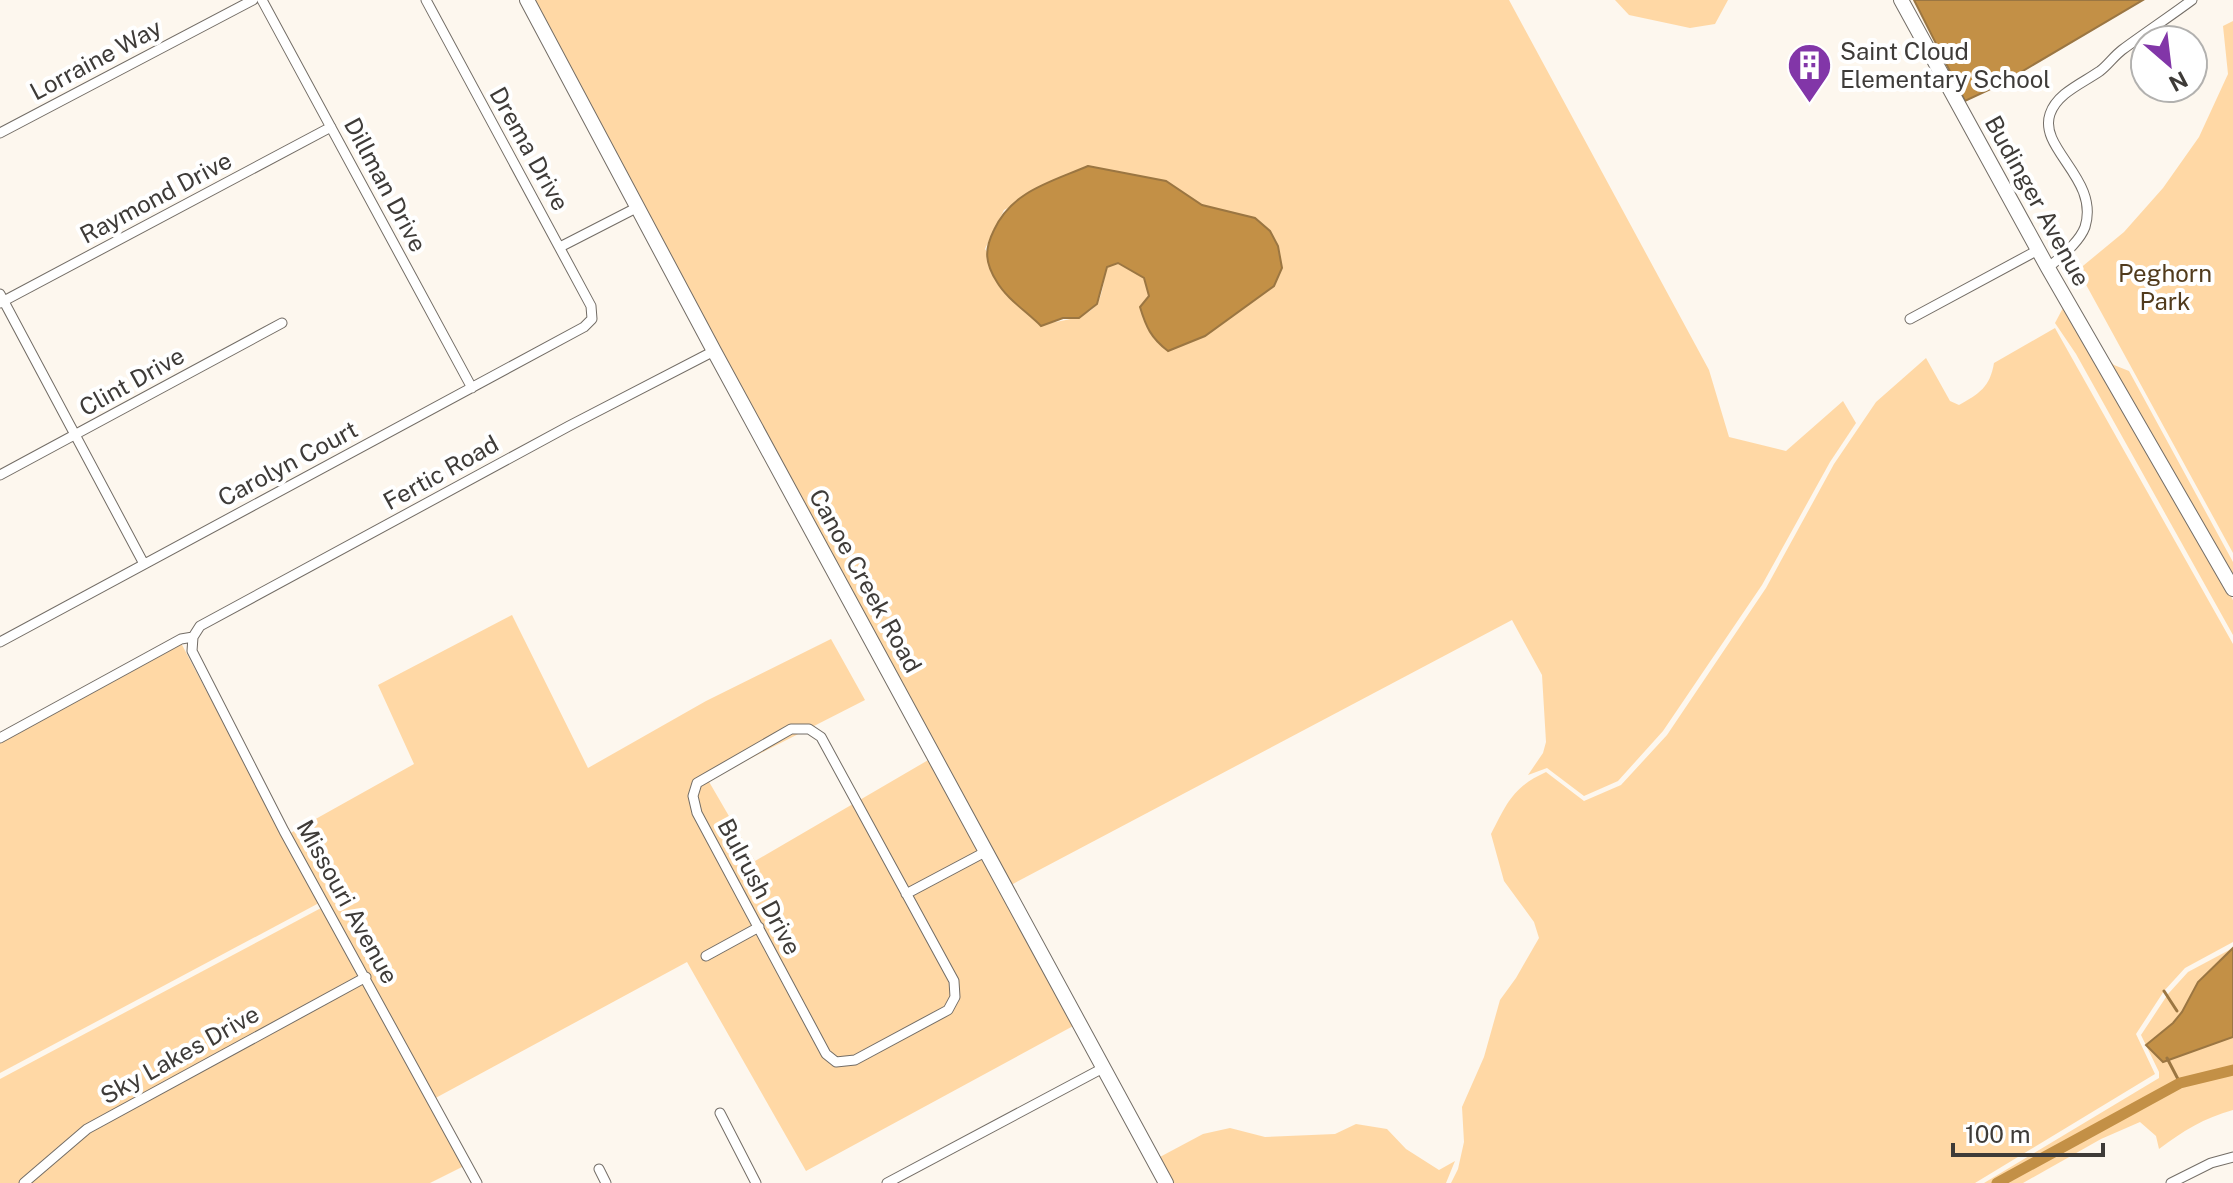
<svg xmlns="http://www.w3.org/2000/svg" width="2233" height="1183" font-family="'Public Sans',sans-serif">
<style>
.green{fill:#ffd8a5;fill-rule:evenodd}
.water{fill:#c39046;stroke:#9b7642;stroke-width:2}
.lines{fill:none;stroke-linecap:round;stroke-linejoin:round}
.stream{stroke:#9b7642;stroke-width:3}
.canal{stroke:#c39046;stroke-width:11}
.street-casing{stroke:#736d66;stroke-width:11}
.secondary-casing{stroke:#736d66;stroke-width:16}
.street{stroke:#fff;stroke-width:9}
.secondary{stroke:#fff;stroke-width:14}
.labels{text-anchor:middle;stroke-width:8;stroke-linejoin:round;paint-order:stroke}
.poi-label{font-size:24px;fill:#3e3b38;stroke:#fff;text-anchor:start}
.street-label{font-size:24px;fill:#3e3b38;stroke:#fff}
.park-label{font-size:24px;fill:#513b1c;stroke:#fff}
</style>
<rect width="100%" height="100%" fill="#fdf7ee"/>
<path class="green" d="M533,0H1509L1709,370L1729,437L1786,451L1843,401L1856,423L1830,462L1762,585L1663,731L1618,781L1584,796L1547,768L1528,775L1543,753L1546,742L1542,675L1512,620L1011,885L719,348ZM1088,166L1166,181L1202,205L1255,218L1282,269L1273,286L1205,336L1149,296L1144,277L1118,263L1107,266C1104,277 1103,296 1096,305C1085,320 1059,320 1041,325L985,249L1004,210Z
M1615,0H1728L1715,24L1690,28L1629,15Z
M2233,21V553L2078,270L2124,232L2163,188L2199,137L2228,74L2223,26Z
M2064,306L2233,600V635L2076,354L2055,323Z
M2055,328L2233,644V942L2185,968L2164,991L2136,1034L2155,1074L1975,1183H1451L1458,1169L1464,1142L1462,1107L1484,1057L1500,1000L1516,978L1539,938L1534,922L1504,881L1491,834C1507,803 1513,787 1546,772L1584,801L1621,785L1667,735L1766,588L1834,464L1876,402L1926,358L1950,401L1959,405C1979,394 1990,387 1994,363Z
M2106,357L2114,365L2129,371L2233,562V579Z
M512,615L588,768L706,701L831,639L865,700L708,780L755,861L930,759L1075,1025L806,1171L687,962L430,1101L464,1166L430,1183H0V1079L321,908L287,835L414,764L378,685Z
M181,643L319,903L0,1073V740Z
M2233,948L2198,982L2182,1012L2173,1023L2146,1045L2163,1062L2233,1037V1110C2204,1118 2183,1131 2159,1149L2156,1136L2140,1122L2101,1139L2023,1183H1984L2159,1078V1072L2141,1035L2168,994L2188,972Z
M1356,1124L1387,1129L1406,1149L1439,1170L1455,1161L1446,1183H1171L1158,1158L1203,1134L1230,1128L1265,1137L1335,1134Z"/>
<path class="water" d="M1914,0H2143L1999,85L1965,101Z
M1088,166L1166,181L1202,205L1255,218L1270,231L1278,246L1282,268L1274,286L1205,336L1168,351C1151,338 1146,327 1140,307L1149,296L1144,278L1118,263L1107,267L1097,304L1079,318H1063L1041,326C1027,312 1007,299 997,282C985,263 984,250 994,230C1012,191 1051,182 1088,166Z
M2233,948V1037L2163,1062L2146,1045L2173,1023L2182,1012L2198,982Z"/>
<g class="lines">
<path class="stream" d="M2164,991L2177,1011
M2167,1058L2180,1083"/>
<path class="canal" d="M1997,1183L2180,1083L2233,1070"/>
<defs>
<path id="street" d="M262,0L472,388
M0,133L253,0
M560,247L638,207
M2048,268C2060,257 2079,243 2085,227C2100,179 2038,149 2050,114C2057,93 2083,83 2100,71C2108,65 2114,56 2122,50C2145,33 2169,17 2192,0
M0,294L144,564
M0,303L331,127
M1910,319L2038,250
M0,475L282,323
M193,637L192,651L284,831L477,1183
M193,637L200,626L569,426L714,351
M0,642L584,327L592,319L591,306L426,0
M791,729H809L821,737L954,981L955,997L948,1010L855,1060L836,1062L826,1054L697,813L693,796L697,783Z
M0,738L181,639L193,637
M906,894L987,851
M706,956L759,927
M720,1113L756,1183
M599,1169L606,1183
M24,1183L87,1129L366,977
M887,1183L1105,1067
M2171,1183L2211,1163L2233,1157"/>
<path id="secondary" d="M527,0L714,351L1166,1183
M1901,0L2048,268L2233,589"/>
</defs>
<use href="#street" class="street-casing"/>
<use href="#secondary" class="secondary-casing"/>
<use href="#street" class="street"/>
<use href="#secondary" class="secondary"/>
</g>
<defs>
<symbol id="building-pin" viewBox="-11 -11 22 30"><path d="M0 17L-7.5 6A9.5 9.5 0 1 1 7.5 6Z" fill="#8236a8" stroke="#fff"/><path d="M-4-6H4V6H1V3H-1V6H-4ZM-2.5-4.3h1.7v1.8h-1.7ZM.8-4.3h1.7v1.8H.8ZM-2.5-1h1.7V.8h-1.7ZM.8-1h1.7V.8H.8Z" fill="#fff"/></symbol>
</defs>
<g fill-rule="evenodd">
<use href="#building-pin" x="1784" y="40" width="51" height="69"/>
</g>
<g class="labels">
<g class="poi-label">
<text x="1840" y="60">Saint Cloud<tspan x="1840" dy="28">Elementary School</tspan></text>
</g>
<g class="street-label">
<text transform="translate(96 60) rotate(-28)" y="8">Lorraine Way</text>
<text transform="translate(529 149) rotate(61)" y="8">Drema Drive</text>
<text transform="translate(385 185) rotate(62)" y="8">Dillman Drive</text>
<text transform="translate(156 198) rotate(-28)" y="8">Raymond Drive</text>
<text transform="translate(2037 201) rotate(61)" y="8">Budinger Avenue</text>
<text transform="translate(132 382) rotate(-29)" y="8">Clint Drive</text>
<text transform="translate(288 464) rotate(-28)" y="8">Carolyn Court</text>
<text transform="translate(441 473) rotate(-29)" y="8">Fertic Road</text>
<text transform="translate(865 581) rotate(61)" y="8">Canoe Creek Road</text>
<text transform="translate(759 887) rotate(62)" y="8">Bulrush Drive</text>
<text transform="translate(347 902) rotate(61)" y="8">Missouri Avenue</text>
<text transform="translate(180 1055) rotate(-29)" y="8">Sky Lakes Drive</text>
</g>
<g class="park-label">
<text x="2165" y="282">Peghorn<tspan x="2165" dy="28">Park</tspan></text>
</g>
</g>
<g transform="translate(2169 64) rotate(152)"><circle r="38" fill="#ffffff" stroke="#b2b1af" stroke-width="2"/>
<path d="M0-6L14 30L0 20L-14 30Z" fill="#8236a8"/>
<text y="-12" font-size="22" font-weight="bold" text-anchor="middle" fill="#3e3b38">N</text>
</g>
<path d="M1953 1143v12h150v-12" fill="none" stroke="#3e3b38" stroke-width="4"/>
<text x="1965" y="1143" font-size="24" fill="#3e3b38" stroke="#ffffff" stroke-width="6" paint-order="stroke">100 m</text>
</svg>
